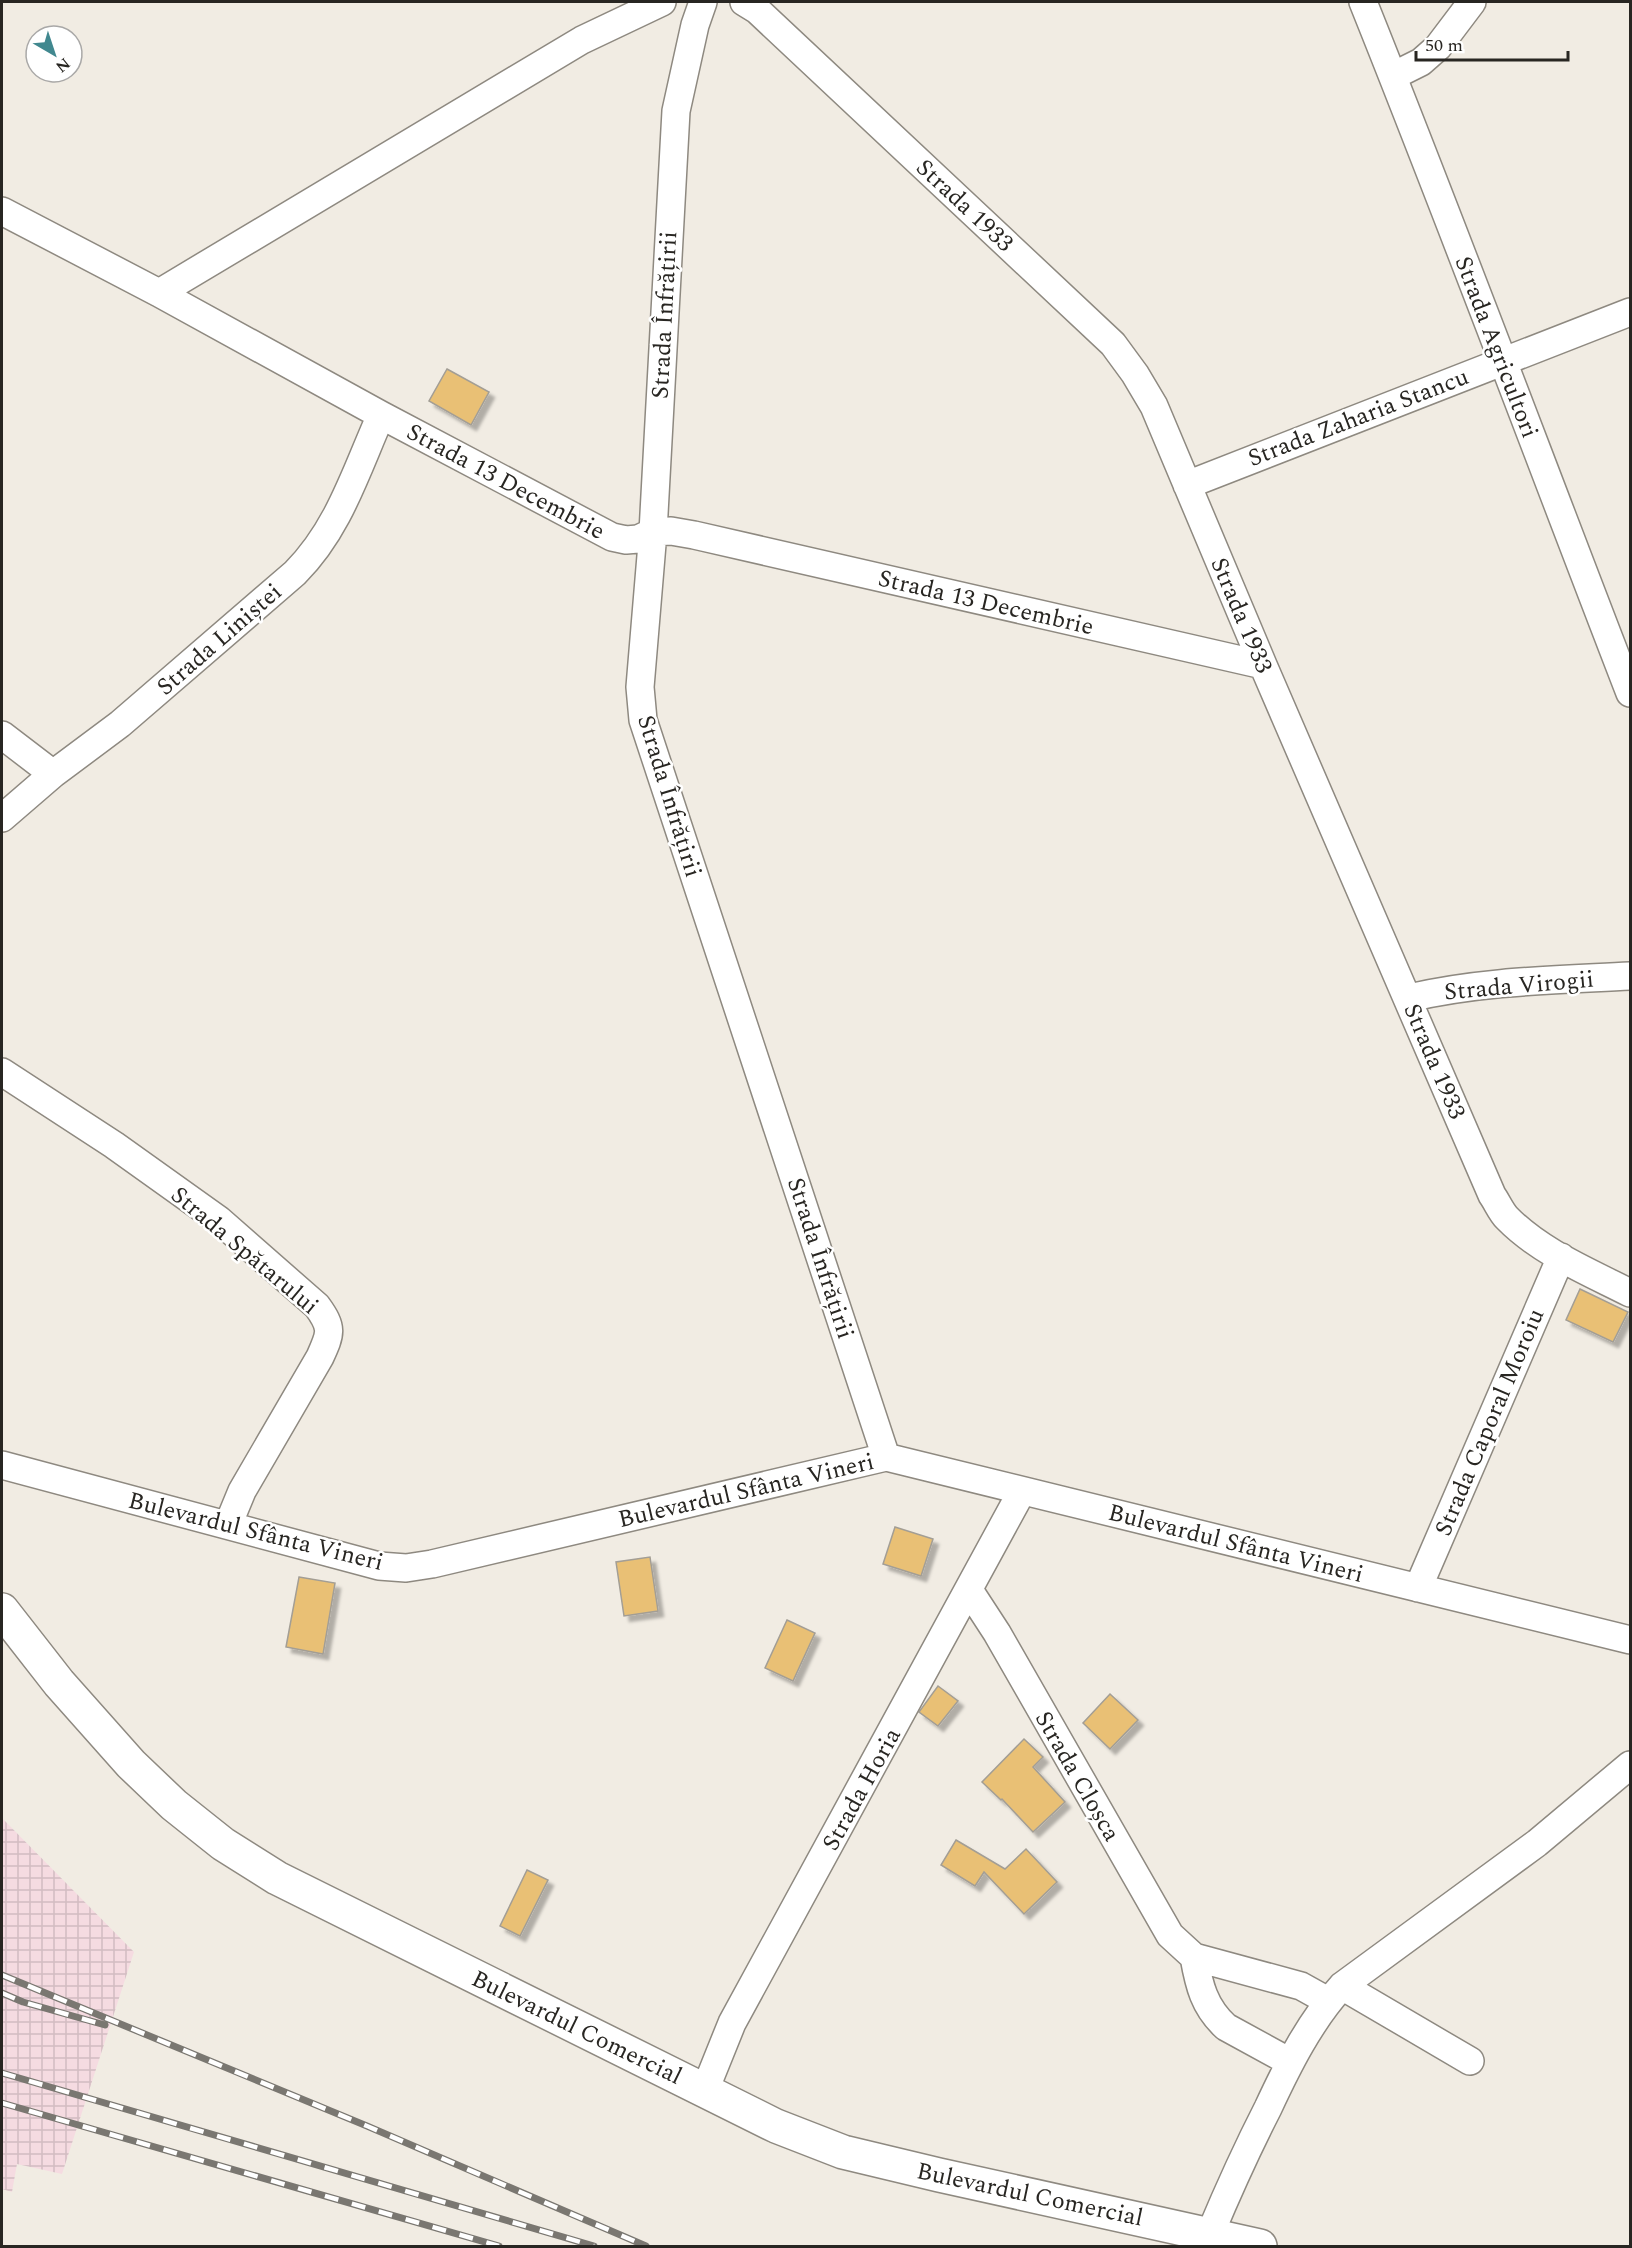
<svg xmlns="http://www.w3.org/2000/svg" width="1632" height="2248" font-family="Spectral,serif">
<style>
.industrial{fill:url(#industrial-grid)}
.building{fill:#e9c074;stroke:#a39e95;stroke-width:1.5;filter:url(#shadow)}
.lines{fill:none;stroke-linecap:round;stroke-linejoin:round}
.minor-casing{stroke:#8e8980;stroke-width:30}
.major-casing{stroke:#8e8980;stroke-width:36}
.minor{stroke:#fff;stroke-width:27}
.major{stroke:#fff;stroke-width:33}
.rail-casing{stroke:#7a7771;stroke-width:7}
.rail{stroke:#fff;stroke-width:4.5;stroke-dasharray:14;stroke-linecap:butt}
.labels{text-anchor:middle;stroke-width:5;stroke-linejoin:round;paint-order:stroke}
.street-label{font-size:24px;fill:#282622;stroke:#fff}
</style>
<defs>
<pattern id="industrial-grid" width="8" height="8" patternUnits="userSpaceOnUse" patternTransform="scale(1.5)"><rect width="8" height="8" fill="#f5dbe1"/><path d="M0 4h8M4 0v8" fill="none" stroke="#d2bcc1"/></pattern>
<filter id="shadow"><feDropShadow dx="5.5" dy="5.5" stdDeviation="1.5" flood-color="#0004"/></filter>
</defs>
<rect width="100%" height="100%" fill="#f1ece3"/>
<path class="industrial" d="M2,1818L134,1952L62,2174L17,2164L12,2192L2,2189Z"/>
<path class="building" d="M447,369L489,392L471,425L429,401Z
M1580,1289L1628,1312L1613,1342L1566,1320Z
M895,1527L933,1539L921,1576L883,1564Z
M650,1557L658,1611L624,1616L616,1562Z
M299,1577L335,1583L323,1654L286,1647Z
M787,1620L815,1633L793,1681L765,1668Z
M938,1686L958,1701L938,1726L919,1712Z
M1110,1694L1138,1720L1110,1749L1083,1723Z
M1024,1739L1043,1757L1033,1767L1065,1802L1033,1832L1002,1799L1001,1800L982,1782Z
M956,1840L1005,1869L1026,1849L1057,1882L1024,1914L984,1872L975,1886L941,1865Z
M527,1870L548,1880L520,1936L500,1926Z"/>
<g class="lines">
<defs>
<path id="minor" d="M703,2L695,25L676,111L653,532L640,687L643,720L886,1457
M744,2L757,10L1113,344L1135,374L1154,406L1263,665L1492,1195C1497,1202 1501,1212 1507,1218C1540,1252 1589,1272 1630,1293
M1363,2C1455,231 1541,463 1630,693
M1393,76L1421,62L1438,47L1472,2
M2,211L159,293L381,415L612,537L626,540L638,539L653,532L671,531L694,535L1263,665
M159,293L582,40L662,2
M1187,485L1630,312
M2,735L53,774
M2,818L53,774L120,724L295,573C339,529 356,471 381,415
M1409,998C1481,981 1556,980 1630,976
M2,1072L114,1145L219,1220L317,1306C333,1328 331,1333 320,1357L242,1491L228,1525
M2,1465L379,1566L406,1568L432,1564L886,1457L1630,1640
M1418,1588L1561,1257
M969,1590L997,1633L1170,1935L1194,1957L1301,1986L1328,2001
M1194,1957C1199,1985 1204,2007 1226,2027L1290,2062
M1342,1986L1470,2061
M705,2090L732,2023L1022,1491
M1210,2234C1228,2191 1247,2149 1268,2108C1288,2065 1310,2021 1342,1986L1537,1843L1630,1765"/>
<path id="major" d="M2,1610L59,1683L131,1764L174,1805L223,1844L277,1878L776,2126L843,2152L939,2175L1260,2246"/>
</defs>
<use href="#minor" class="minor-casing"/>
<use href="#major" class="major-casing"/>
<use href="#minor" class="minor"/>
<use href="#major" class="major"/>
<defs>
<path id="rail" d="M2,1975L367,2126L646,2246
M2,1993L23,2002L105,2025
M2,2073L594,2246
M2,2103L499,2246"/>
</defs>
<use href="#rail" class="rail-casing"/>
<use href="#rail" class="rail"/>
</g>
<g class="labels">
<g class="street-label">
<text transform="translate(965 205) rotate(43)" y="8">Strada 1933</text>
<text transform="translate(664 315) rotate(-87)" y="8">Strada Înfrățirii</text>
<text transform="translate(1497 347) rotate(69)" y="8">Strada Agricultori</text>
<text transform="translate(1358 417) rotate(-21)" y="8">Strada Zaharia Stancu</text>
<text transform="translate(506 481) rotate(28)" y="8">Strada 13 Decembrie</text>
<text transform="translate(986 602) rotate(13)" y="8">Strada 13 Decembrie</text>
<text transform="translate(1242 615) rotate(67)" y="8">Strada 1933</text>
<text transform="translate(219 639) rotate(-41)" y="8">Strada Liniștei</text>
<text transform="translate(670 796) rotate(73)" y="8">Strada Înfrățirii</text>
<text transform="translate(1519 985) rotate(-5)" y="8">Strada Virogii</text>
<text transform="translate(1435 1061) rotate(67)" y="8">Strada 1933</text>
<text transform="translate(245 1250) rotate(40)" y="8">Strada Spătarului</text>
<text transform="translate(821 1258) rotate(72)" y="8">Strada Înfrățirii</text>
<text transform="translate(1489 1422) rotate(-67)" y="8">Strada Caporal Moroiu</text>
<text transform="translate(746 1490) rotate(-13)" y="8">Bulevardul Sfânta Vineri</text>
<text transform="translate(256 1531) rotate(14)" y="8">Bulevardul Sfânta Vineri</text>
<text transform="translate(1236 1543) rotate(14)" y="8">Bulevardul Sfânta Vineri</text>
<text transform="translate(1078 1776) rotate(60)" y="8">Strada Cloșca</text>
<text transform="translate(861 1789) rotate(-61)" y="8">Strada Horia</text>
<text transform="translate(577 2027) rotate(26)" y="8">Bulevardul Comercial</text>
<text transform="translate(1030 2194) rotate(12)" y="8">Bulevardul Comercial</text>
</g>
</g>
<rect width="1632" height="2248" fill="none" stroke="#282622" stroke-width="6"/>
<g transform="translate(54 54) rotate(141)"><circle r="28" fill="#ffffff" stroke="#a9a8a7" stroke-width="1.5"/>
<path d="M0-4.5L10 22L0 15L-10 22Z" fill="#41888f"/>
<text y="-9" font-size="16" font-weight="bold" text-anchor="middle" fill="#282622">N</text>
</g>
<path d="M1416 51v9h152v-9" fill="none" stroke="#282622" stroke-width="3"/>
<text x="1425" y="51" font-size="18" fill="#282622" stroke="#ffffff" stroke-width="4.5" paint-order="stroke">50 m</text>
</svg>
